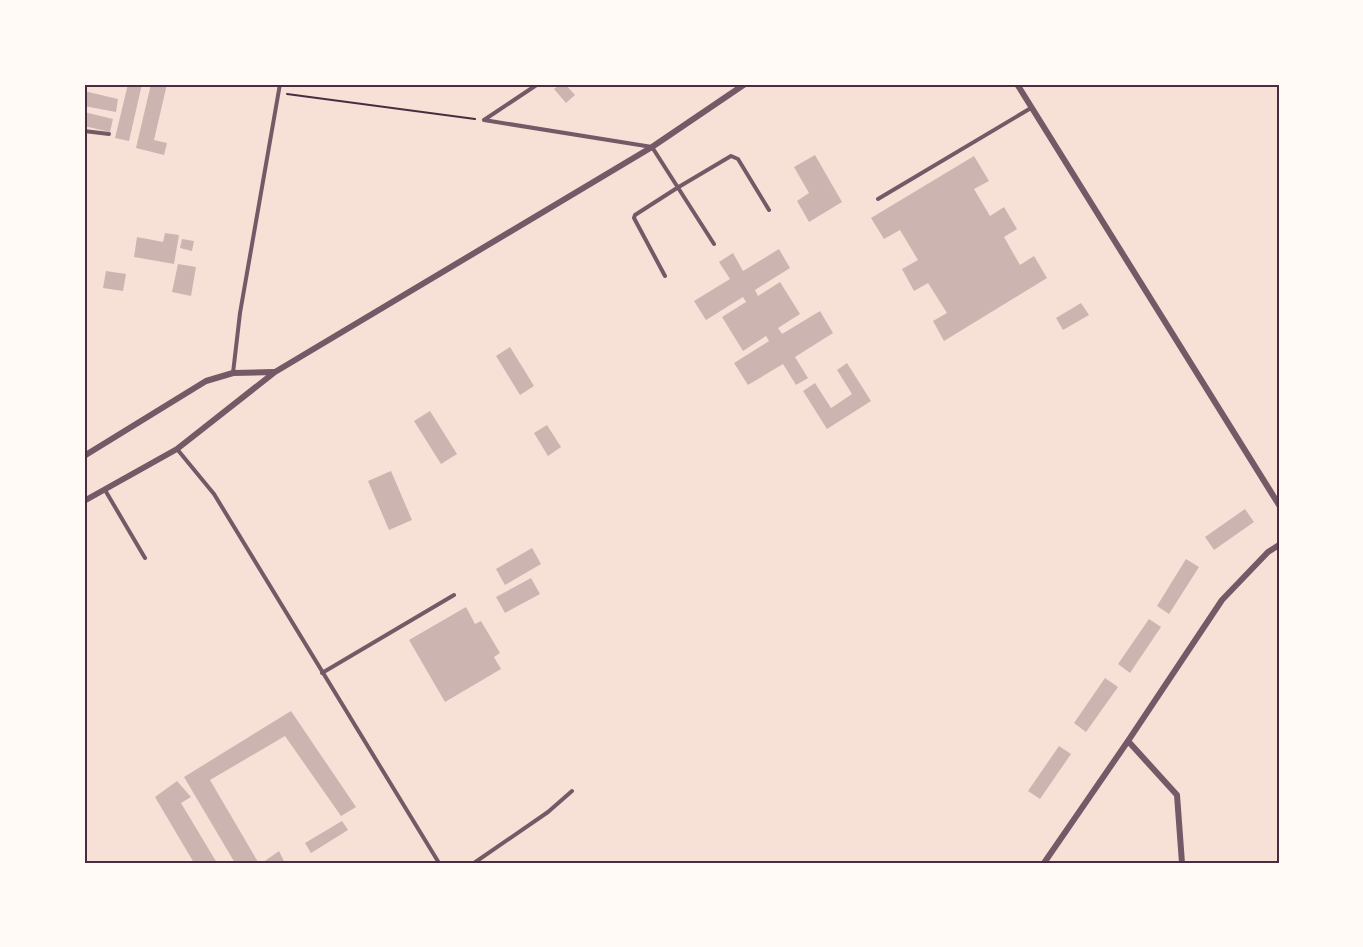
<svg xmlns="http://www.w3.org/2000/svg" width="1363" height="947" font-family="'Zilla Slab',serif">
<style>
.building{fill:#ccb4b1}
.lines{fill:none;stroke-linecap:round;stroke-linejoin:round}
.path{stroke:#4a2c40;stroke-width:2}
.service{stroke:#755966;stroke-width:4}
.minor{stroke:#755966;stroke-width:6}
.neatline{fill:none;stroke:#4a2c40;stroke-width:2}
</style>
<rect width="100%" height="100%" fill="#f7e1d7"/>
<path class="building" d="M128,84H142L129,141L115,138Z
M151,84H167L154,140L167,143L164,155L136,148Z
M560,84H565L575,95L566,103L554,89Z
M84,91L118,99L116,112L84,106Z
M84,112L113,119L110,132L84,126Z
M815,155L842,202L809,222L797,201L809,193L794,167Z
M974,156L989,181L974,189L990,216L1004,207L1017,229L1004,237L1020,265L1034,256L1047,278L944,341L933,321L947,313L928,283L914,291L902,269L918,260L900,230L884,239L871,218Z
M165,233L179,235L174,264L134,257L137,237L163,242Z
M182,239L194,241L192,251L180,248Z
M779,249L790,268L755,290L758,296L780,282L800,314L778,328L782,334L820,311L833,333L795,357L808,378L796,385L783,364L748,385L734,363L769,341L766,336L743,351L722,317L746,302L743,297L706,320L694,301L730,279L719,262L733,253L743,271Z
M178,264L196,267L191,296L172,292Z
M106,271L126,274L123,291L103,288Z
M1081,303L1089,315L1063,330L1056,318Z
M510,347L534,386L520,395L496,356Z
M847,363L871,401L827,429L803,391L815,383L831,408L852,394L837,370Z
M430,411L457,454L441,464L414,421Z
M547,425L561,447L548,456L534,433Z
M391,471L412,520L389,530L368,481Z
M1245,509L1254,522L1214,550L1205,537Z
M532,548L541,564L505,585L496,569Z
M1186,559L1199,567L1169,614L1157,606Z
M531,578L540,594L505,613L496,597Z
M466,607L475,624L481,621L500,653L494,657L501,669L445,702L409,640Z
M1149,619L1161,627L1130,673L1118,664Z
M1105,678L1118,687L1086,732L1074,723Z
M291,711L356,807L341,816L285,736L210,780L258,862L256,863H235L184,777Z
M1059,746L1071,754L1040,799L1028,791Z
M177,781L191,797L181,803L217,863H194L155,797Z
M342,821L348,830L311,853L305,843Z
M279,851L285,863H262Z"/>
<g class="lines">
<path class="path" d="M287,94L475,119"/>
<path class="service" d="M484,120L652,147L714,244
M484,120L538,84
M84,131L109,134
M878,199L1031,108
M665,276L634,218L635,215L677,188L731,156L738,159L769,210
M233,373L240,313L280,84
M177,449L214,494L439,863
M105,490L145,558
M322,673L454,595
M474,863L548,812L572,791"/>
<path class="minor" d="M1017,84L1279,505
M84,456L206,381L233,373L274,372
M84,501L177,449L275,372L652,147L745,84
M1128,741L1177,795L1182,863
M1044,863L1128,741L1222,600L1268,552L1279,545"/>
</g>
<rect width="1363" height="947" fill="none" stroke="#fffaf5" stroke-width="171"/>
<rect x="86" y="86" width="1192" height="776" class="neatline"/>
</svg>
